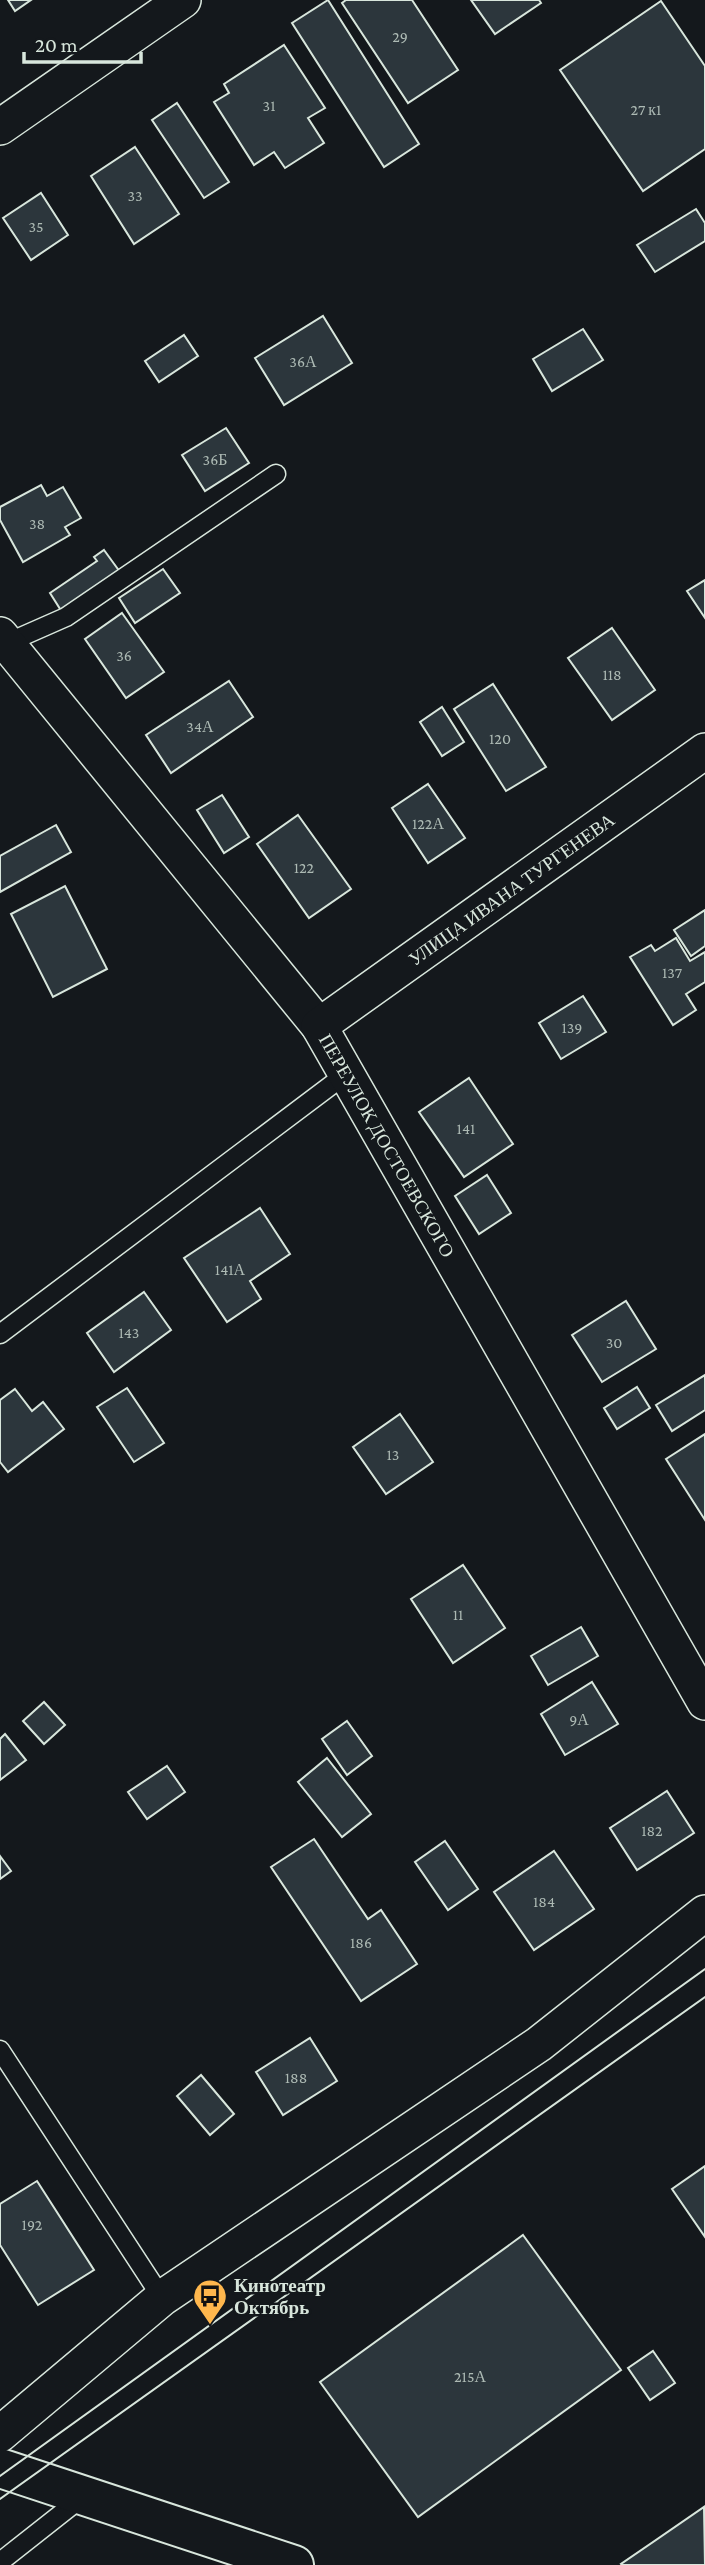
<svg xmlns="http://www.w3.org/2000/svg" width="705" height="2565" viewBox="0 0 705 2565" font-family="'Crimson Pro',serif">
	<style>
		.building { fill: #2c363c; stroke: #d8e6dc; stroke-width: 2 }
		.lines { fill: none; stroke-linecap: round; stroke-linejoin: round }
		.service-casing { stroke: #d8e6dc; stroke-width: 21 }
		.minor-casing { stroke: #d8e6dc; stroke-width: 38 }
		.secondary-casing { stroke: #d8e6dc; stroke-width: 42 }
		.service { stroke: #14181c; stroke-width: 18 }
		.minor { stroke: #14181c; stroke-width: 35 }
		.secondary { stroke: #14181c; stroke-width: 38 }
		.tram { stroke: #d8e6dc; stroke-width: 2 }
		.labels { text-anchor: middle; stroke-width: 5; stroke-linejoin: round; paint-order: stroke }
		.number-label { font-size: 16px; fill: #adbab4 }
		.street-label { font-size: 19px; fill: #d8e6dc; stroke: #14181c }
		.poi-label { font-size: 19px; font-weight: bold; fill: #d8e6dc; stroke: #14181c; text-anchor: start }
	</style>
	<rect width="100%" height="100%" fill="#14181c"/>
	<g class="building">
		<polygon points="8,0 31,0 15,11"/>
		<polygon points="328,0 419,144 384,167 292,23"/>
		<polygon points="346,0 412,0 458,70 408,103 342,3"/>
		<polygon points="471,0 539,0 541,3 495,34"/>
		<polygon points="661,1 705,66 705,149 643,191 560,70"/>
		<polygon points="284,45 325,108 308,118 324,143 285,168 274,152 254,165 214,102 229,93 224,84"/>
		<polygon points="177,103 229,182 204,198 152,120"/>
		<polygon points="135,147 179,214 134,244 91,176"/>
		<polygon points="41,193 68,235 31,260 3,218"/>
		<polygon points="696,209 705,223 705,241 655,272 637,245"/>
		<polygon points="323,316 352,363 284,405 255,358"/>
		<polygon points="583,329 603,360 552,391 533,359"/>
		<polygon points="184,335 198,356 159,382 145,361"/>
		<polygon points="226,428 249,463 205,491 182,455"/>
		<polygon points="41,485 47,496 63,487 81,518 65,527 70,535 23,562 0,520 0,507"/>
		<polygon points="104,550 120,572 62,612 50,593 97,561 94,557"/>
		<polygon points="163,569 180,593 135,623 119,598"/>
		<polygon points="705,580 705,618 687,591"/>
		<polygon points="122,613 164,672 126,698 85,639"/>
		<polygon points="612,628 655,690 612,720 568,658"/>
		<polygon points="229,681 253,717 171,773 146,735"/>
		<polygon points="493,684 546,767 506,791 454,709"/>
		<polygon points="442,707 464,742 442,756 420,722"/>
		<polygon points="428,784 465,838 428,863 392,808"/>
		<polygon points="222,795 249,837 224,853 197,810"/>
		<polygon points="298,815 351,889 309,918 257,844"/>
		<polygon points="56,825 71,852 0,892 0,856"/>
		<polygon points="65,886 107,969 53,997 11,914"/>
		<polygon points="705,910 705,946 691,956 674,930"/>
		<polygon points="676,938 690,961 705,952 705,982 686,994 696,1010 673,1025 630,957 651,945 655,951"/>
		<polygon points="583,996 606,1032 561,1059 539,1023"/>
		<polygon points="469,1078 513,1144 464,1177 419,1112"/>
		<polygon points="487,1175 511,1213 479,1234 455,1196"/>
		<polygon points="260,1208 290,1254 250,1281 261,1299 227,1322 184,1258"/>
		<polygon points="144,1292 171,1330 114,1372 87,1333"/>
		<polygon points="626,1301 656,1349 602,1382 572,1335"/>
		<polygon points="705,1375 705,1410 672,1431 656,1405"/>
		<polygon points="637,1387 650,1408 617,1429 604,1408"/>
		<polygon points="127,1388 164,1443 134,1462 97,1407"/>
		<polygon points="15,1389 32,1411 43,1402 64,1429 8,1472 0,1462 0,1400"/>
		<polygon points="400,1414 433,1462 386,1494 353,1447"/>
		<polygon points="705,1434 705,1520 666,1459"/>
		<polygon points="463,1565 505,1628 453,1663 411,1599"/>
		<polygon points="581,1627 598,1656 548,1685 531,1656"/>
		<polygon points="592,1682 618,1724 565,1755 541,1714"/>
		<polygon points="44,1702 65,1725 44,1744 23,1721"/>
		<polygon points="347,1721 372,1756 347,1775 322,1739"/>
		<polygon points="5,1734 26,1760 0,1780 0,1739"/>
		<polygon points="327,1758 371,1814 342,1837 298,1782"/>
		<polygon points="167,1766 185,1792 147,1819 128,1792"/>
		<polygon points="667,1791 694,1833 637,1870 610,1828"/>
		<polygon points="314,1839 368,1919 381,1910 417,1964 361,2001 271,1867"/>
		<polygon points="445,1841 478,1889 448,1910 415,1862"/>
		<polygon points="554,1851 594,1909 534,1950 494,1892"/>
		<polygon points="0,1856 11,1871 0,1879"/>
		<polygon points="310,2038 337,2081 283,2115 256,2072"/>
		<polygon points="201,2075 234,2114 210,2135 177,2096"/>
		<polygon points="705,2166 705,2237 672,2189"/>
		<polygon points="37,2181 94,2270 38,2305 0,2245 0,2204"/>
		<polygon points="523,2235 621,2370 418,2517 320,2382"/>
		<polygon points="653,2351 675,2383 650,2400 628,2368"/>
		<polygon points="704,2507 705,2565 622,2565 621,2564"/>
	</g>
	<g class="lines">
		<g class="service-casing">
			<g id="service">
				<polyline points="7,643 66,617 276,474"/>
				<polyline points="0,1334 346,1074"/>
				<polyline points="0,2050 162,2298"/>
				<polyline points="0,2562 85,2495"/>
			</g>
		</g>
		<g class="minor-casing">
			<g id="minor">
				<polyline points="0,127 183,0"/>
				<path id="s1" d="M0 635 319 1026 705 1702"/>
				<path id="s2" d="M319 1026 705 751"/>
				<polyline points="0,2434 162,2298 539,2044 705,1913"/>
			</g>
		</g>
		<g class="secondary-casing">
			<polyline id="secondary" points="0,2468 294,2565"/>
		</g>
		<use href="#service" class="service"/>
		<use href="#minor" class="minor"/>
		<use href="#secondary" class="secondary"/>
		<g class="tram">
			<polyline points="0,2476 705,1969"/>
			<polyline points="0,2499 705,1997"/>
		</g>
	</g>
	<defs>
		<g id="bus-pin" transform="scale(1.75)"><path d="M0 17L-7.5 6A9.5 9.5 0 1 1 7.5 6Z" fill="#ffb74d" stroke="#14181c"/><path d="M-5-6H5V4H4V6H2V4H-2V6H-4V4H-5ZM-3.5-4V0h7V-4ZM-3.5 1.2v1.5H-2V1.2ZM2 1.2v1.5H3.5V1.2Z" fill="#111"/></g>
	</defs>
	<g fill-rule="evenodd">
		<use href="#bus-pin" x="210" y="2296"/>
	</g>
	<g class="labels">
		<g class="number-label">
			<text x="400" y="42">29</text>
			<text x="269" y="111">31</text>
			<text x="646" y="115">27 к1</text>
			<text x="135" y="201">33</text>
			<text x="36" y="232">35</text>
			<text x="303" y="367">36А</text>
			<text x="215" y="465">36Б</text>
			<text x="37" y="529">38</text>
			<text x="124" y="661">36</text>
			<text x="612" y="680">118</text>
			<text x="200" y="732">34А</text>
			<text x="500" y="744">120</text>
			<text x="428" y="829">122А</text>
			<text x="304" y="873">122</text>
			<text x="672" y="978">137</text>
			<text x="572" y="1033">139</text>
			<text x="466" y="1134">141</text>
			<text x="230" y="1275">141А</text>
			<text x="129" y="1338">143</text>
			<text x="614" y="1348">30</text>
			<text x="393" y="1460">13</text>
			<text x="458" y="1620">11</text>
			<text x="579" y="1725">9А</text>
			<text x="652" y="1836">182</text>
			<text x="544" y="1907">184</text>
			<text x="361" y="1948">186</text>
			<text x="296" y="2083">188</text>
			<text x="32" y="2230">192</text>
			<text x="470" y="2382">215А</text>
		</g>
		<g class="street-label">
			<text dy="7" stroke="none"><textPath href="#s2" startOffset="236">УЛИЦА ИВАНА ТУРГЕНЕВА</textPath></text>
			<text dy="7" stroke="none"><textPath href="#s1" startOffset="642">ПЕРЕУЛОК ДОСТОЕВСКОГО</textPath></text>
		</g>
		<g class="poi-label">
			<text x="234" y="2292">Кинотеатр<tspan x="234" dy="22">Октябрь</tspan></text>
		</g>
	</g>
	<path d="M24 52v10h117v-10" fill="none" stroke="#d8e6dc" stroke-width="3.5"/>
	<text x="35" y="52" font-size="21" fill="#d8e6dc" stroke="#14181c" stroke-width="5" paint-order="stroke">20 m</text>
</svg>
